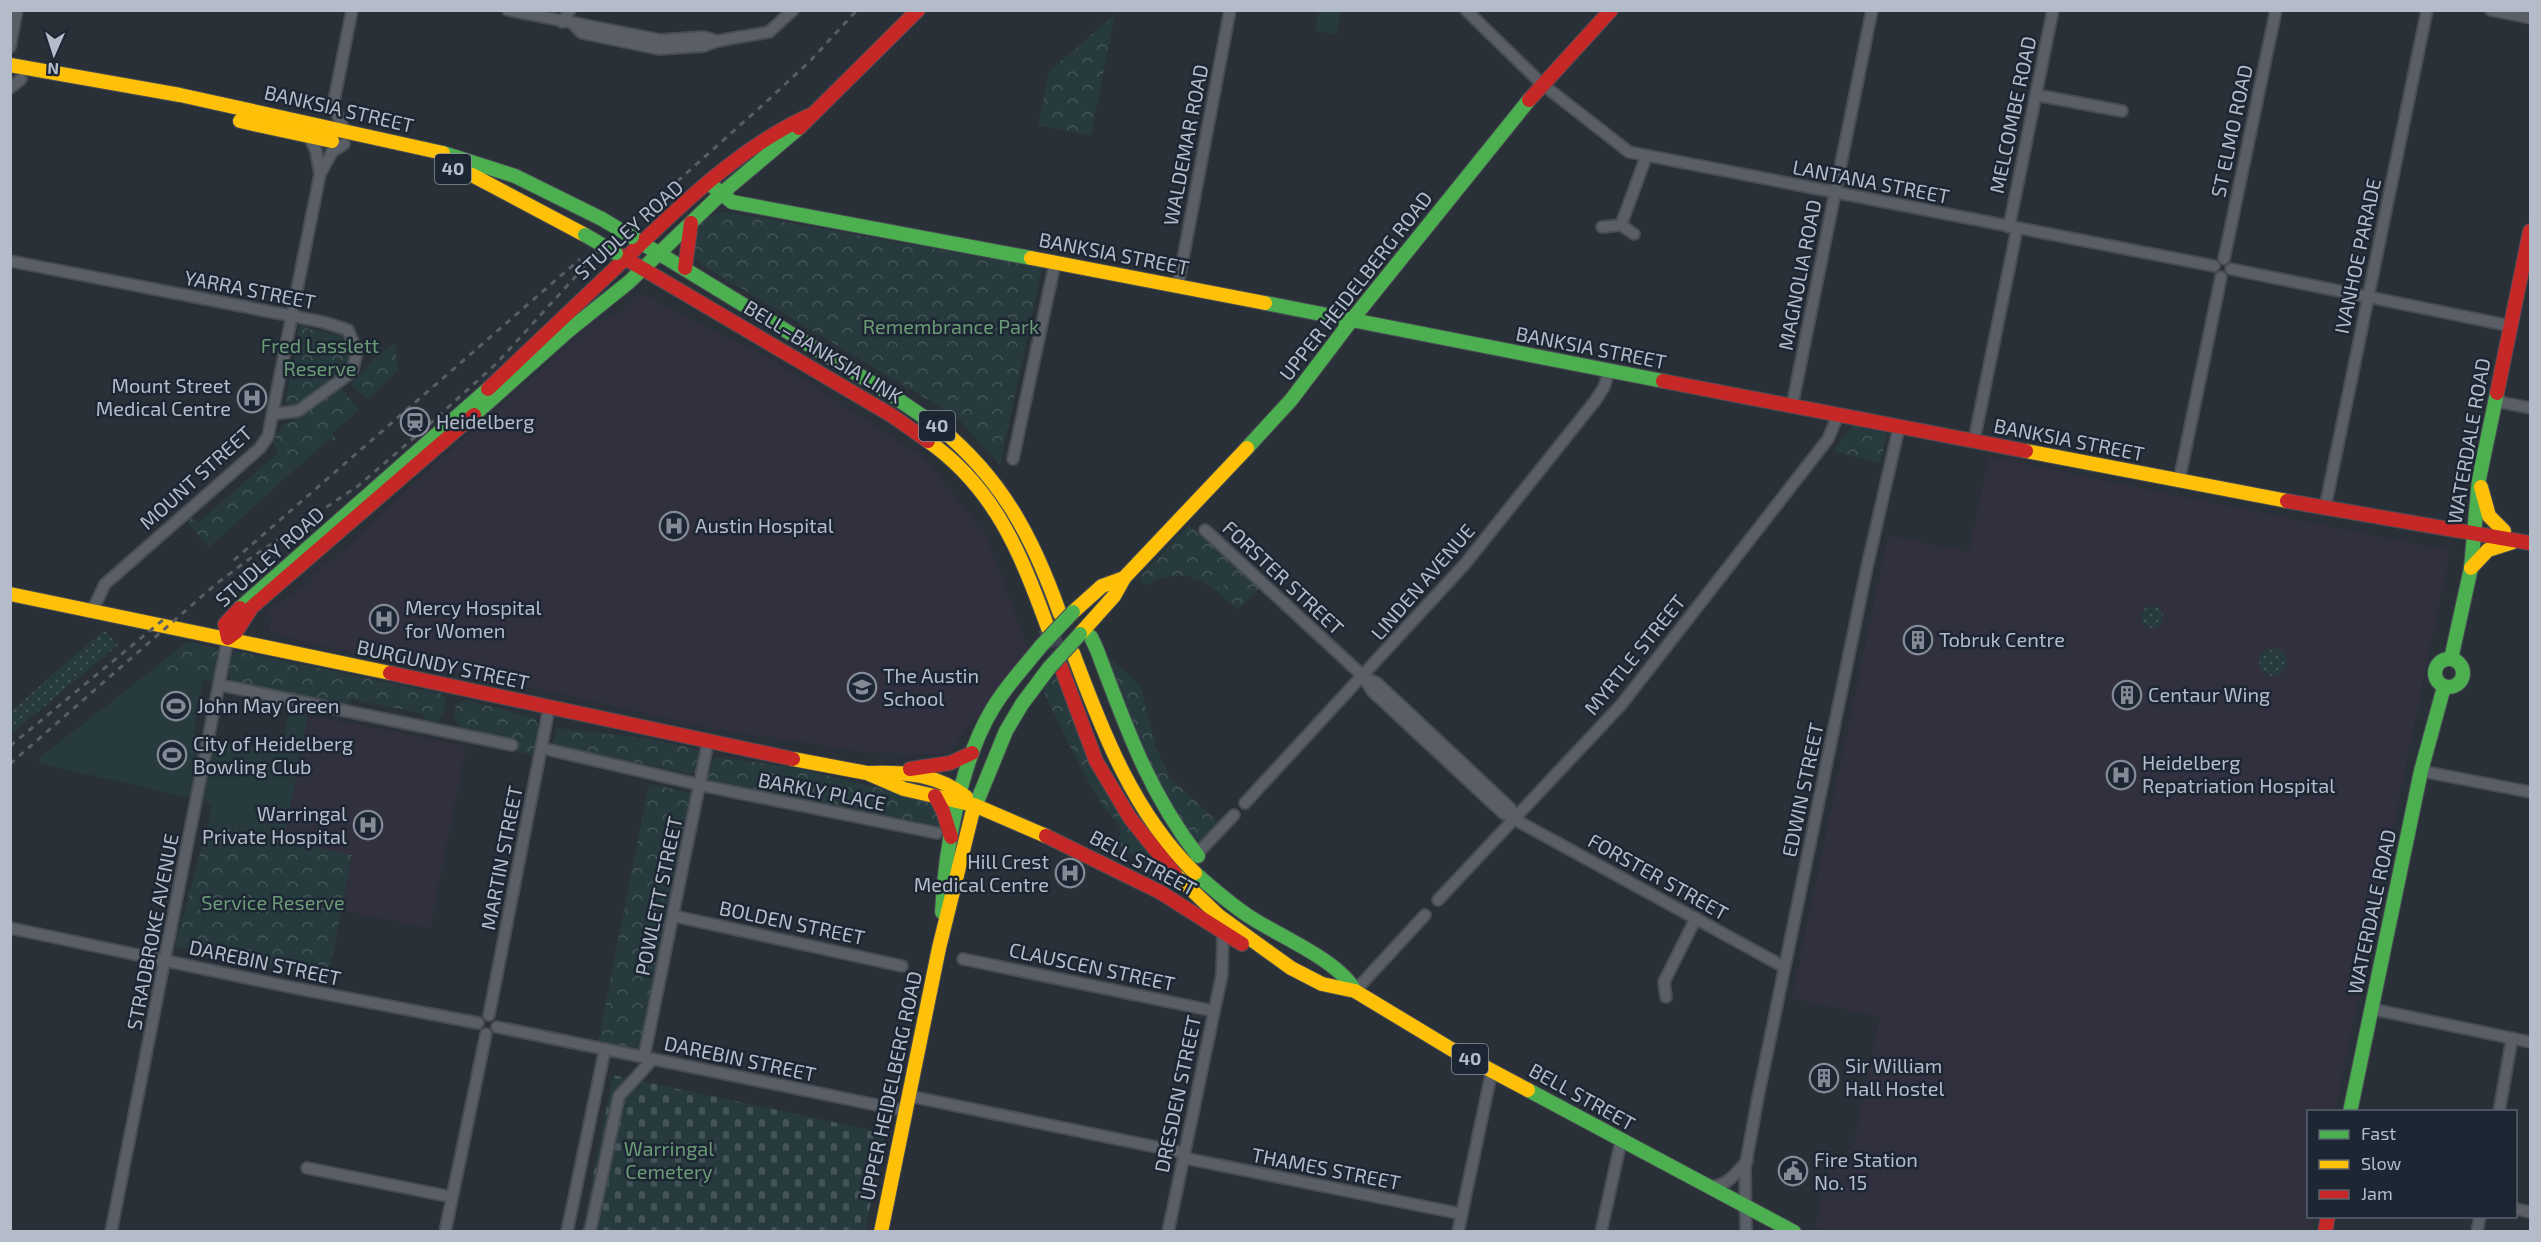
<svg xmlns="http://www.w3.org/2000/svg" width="2541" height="1242" viewBox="0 0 2541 1242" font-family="'Exo 2',sans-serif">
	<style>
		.medical { fill: #31303e }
		.forest { fill: url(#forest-crowns) }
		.cemetery { fill: url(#cemetery-stones) }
		.garden { fill: url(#garden-dots) }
		.pitch { fill: #273a3e }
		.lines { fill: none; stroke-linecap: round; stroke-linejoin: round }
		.highway-tunnel { stroke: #3f454e; stroke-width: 20; stroke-dasharray: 20 10; stroke-linecap: butt }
		.street-casing { stroke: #484c53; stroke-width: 14 }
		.fast-casing { stroke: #484c53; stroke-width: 16 }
		.slow-casing { stroke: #484c53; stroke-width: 16 }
		.jam-casing { stroke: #484c53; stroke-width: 16 }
		.street { stroke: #5a5e66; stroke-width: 10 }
		.fast { stroke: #4caf50; stroke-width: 14 }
		.slow { stroke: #ffc107; stroke-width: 14 }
		.jam { stroke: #c62828; stroke-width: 14 }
		.rail { stroke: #595d64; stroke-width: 3; stroke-dasharray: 6 6; stroke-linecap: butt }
		.fast-bridge-casing { stroke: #484c53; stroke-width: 16; stroke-linecap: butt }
		.fast-bridge { stroke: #4caf50; stroke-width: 14 }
		.labels { text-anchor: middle; stroke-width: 5; stroke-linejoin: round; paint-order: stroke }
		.shield { fill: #1d2633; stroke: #878f9c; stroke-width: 1.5 }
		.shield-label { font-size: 18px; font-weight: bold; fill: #b4bcc9 }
		.street-label { font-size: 20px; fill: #b4bcc9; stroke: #1d2633 }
		.park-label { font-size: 20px; fill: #6b9a76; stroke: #1d2633 }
		.poi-label { font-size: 20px; fill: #b4bcc9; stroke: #1d2633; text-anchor: start }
	</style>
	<defs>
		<pattern id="forest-crowns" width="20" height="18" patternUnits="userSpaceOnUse" patternTransform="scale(1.5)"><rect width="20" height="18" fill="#273a3e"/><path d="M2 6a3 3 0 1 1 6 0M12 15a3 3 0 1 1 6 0" fill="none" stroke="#445559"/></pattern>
		<pattern id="cemetery-stones" width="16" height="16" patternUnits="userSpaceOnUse" patternTransform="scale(1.5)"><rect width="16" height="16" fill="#273a3e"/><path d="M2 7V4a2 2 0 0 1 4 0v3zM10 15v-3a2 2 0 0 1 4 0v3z" fill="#445559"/></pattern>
		<pattern id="garden-dots" width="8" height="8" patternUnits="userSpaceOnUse" patternTransform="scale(1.5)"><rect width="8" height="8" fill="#273a3e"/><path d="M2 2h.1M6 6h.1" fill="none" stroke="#445559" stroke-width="1.8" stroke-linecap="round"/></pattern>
	</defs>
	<rect width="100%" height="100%" fill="#2a3038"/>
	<g class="medical">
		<polygon points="637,292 659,301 658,304 746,346 811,384 924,459 985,533 1028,649 949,753 936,755 870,753 711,728 547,691 314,644 269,632 271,621 269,610 312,581 310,577 354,542 376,518 593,323 618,315"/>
		<polygon points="1989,457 2450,551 2335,1111 2308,1112 2308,1216 2313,1217 2310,1231 1828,1231 1816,1225 1831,1154 1851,1157 1880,1017 1792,998 1888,536 1969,552"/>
		<polygon points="308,715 466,746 430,928 341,910 352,855 279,840 284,839"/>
	</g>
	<g class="forest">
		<polygon points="1115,14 1091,135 1038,125 1049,72"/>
		<path d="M728 212 1042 268 1000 465 957 417 702 265 692 253C696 227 699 215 728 212Z"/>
		<path d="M306 326 308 329 337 335 343 334C348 342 352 351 349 361 344 375 304 405 290 406L284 400 286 398 296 349 294 346 299 327Z"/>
		<polygon points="395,344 398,370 368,400 351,385 378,355"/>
		<polygon points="341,388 359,410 332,433 336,439 334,441 330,438 209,547 187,522 193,517 198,523 279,452 272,443 283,425 298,418"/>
		<polygon points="1853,426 1887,433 1880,463 1833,451"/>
		<path d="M1189 525 1260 587 1238 610C1210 584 1184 561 1146 586L1139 578Z"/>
		<polygon points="192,642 217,649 219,656 215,682 151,671 186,643"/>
		<path d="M236 651 442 694 446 699 444 712 438 721H424L425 714 351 699 349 707 239 684 231 680C226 672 229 657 236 651Z"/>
		<polygon points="1105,654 1140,685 1156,747 1171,779 1219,823 1200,843 1174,821"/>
		<path d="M1056 675 1176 888 1174 891 1147 876 1140 858 1115 843 1121 834C1120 821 1109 815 1102 804 1079 768 1061 727 1042 688Z"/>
		<path d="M466 700 535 718 539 729 533 755 514 751 516 740 460 727C451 718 452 703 466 700Z"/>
		<polygon points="557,728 649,739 693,748 699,752 697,770 691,774 557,746 553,742"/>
		<polygon points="716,757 796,768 925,799 933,803 945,838 707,782 711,763"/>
		<polygon points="649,784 692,793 639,1051 598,1042"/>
		<polygon points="208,824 352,855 328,978 175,946"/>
	</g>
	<polygon class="cemetery" points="613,1075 885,1133 865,1231 582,1232"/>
	<g class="garden">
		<circle cx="2152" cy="617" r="11"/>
		<polygon points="104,630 118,645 11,734 11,711"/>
		<circle cx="2273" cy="662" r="14"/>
	</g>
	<g class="pitch">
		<polygon points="1319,11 1341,11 1336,34 1315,30"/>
		<polygon points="1220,566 1231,577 1220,589 1208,579"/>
		<polygon points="151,671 203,680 193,734 281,752 289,712 308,715 284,839 208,824 212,803 38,763 39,758"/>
	</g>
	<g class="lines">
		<polyline class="highway-tunnel" points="1048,628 1061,667"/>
		<g class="street-casing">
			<g id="street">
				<polyline points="508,10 661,40 704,37 717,41"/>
				<polyline points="1466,10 1542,84 1629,152 2214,266"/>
				<polyline points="2491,10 2530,18"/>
				<polyline points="562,22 570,10"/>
				<polyline points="574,25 582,33 659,49 704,46 717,41 769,32 793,10"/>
				<polyline points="10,47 17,10"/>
				<polyline points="10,88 21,79"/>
				<polyline points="2036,95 2122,111"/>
				<polyline points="344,129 333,106 352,10"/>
				<polyline points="309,136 316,151 320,174"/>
				<polyline points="1621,225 1634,234"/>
				<polyline points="1602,227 1621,225 1646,157"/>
				<polyline points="2009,227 2053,10"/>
				<polyline points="2224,259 2276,10"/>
				<polyline points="10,261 323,322 348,330 357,352 352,372 298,411 273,414"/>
				<polyline points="2231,269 2511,326"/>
				<polyline points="1178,285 1230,10"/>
				<polyline points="2495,401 2530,408"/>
				<polyline points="1792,406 1872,10"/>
				<polyline points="1974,441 2017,229"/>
				<polyline points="1013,459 1055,263"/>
				<polyline points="2179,481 2221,277"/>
				<polyline points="2325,508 2427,10"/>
				<polyline points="1205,530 1363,676 1372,691 1503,813 1784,967"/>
				<polyline points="92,611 105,584 260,448 268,436 320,174 332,152 344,144"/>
				<polyline points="1363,677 1377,683 1510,808 1515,818"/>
				<polyline points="220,685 512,745"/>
				<polyline points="542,748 709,787 937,833"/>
				<polyline points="2421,771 2530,792"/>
				<polyline points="1245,803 1465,564 1595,401 1604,387 1609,371"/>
				<polyline points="1196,855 1234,815"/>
				<polyline points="1438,900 1621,705 1828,439 1838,415"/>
				<polyline points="674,916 902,966"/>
				<polyline points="10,928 295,988 478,1023"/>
				<polyline points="963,959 1214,1011"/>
				<polyline points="1355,991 1425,915"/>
				<polyline points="1666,997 1664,982 1696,918"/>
				<polyline points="2372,1009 2530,1042"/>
				<polyline points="489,1015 549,708"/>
				<polyline points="497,1027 906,1111"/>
				<polyline points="644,1057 708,742"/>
				<polyline points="909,1096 1185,1153"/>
				<polyline points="2499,1112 2512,1038"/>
				<polyline points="1184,1158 1462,1214"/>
				<polyline points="307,1168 452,1197"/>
				<path d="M1710 1186C1727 1187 1736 1173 1747 1161"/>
				<polyline points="2516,1209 2530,1212"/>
				<polyline points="111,1232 228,638"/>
				<polyline points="445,1232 486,1034"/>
				<polyline points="567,1232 605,1049"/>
				<polyline points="590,1232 619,1096 653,1059"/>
				<polyline points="1168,1232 1222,974 1223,932"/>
				<polyline points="1458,1232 1492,1070"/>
				<polyline points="1601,1232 1621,1141"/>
				<polyline points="1746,1232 1745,1168 1758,1097 1867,567 1899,427"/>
				<polyline points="2477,1232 2480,1216"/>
			</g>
		</g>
		<g class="fast-casing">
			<g id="fast">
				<polyline points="443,153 515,176 602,219"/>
				<polyline points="710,184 732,202 1031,258"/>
				<polyline points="632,237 890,394 940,428"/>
				<polyline points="1265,303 1663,381"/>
				<polyline points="474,415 568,331 629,282 722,193 799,128"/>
				<polyline points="1247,448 1291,400 1351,321 1529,100"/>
				<polyline points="240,608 488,389"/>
				<path d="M1083 631 1091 637 1097 650C1125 724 1148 792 1198 856"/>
				<circle cx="2449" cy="673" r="14"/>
				<polyline points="2451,659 2471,568 2479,479 2497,393"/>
				<polyline points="972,814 1006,731 1022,704 1049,668"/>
				<path d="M1195 873C1213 889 1230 904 1250 917 1279 936 1340 961 1355 991"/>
				<path d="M942 912C945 850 960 762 993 708 1006 686 1025 666 1041 646"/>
				<polyline points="1528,1090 1794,1232"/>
				<polyline points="2350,1112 2421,771 2444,687"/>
			</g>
		</g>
		<g class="slow-casing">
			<g id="slow">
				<polyline points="10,65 180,95 443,153"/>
				<polyline points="240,121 332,141"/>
				<polyline points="448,167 472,175 585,235"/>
				<polyline points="1031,258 1265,303"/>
				<path d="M940 428C1003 480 1033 538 1060 614"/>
				<path d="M928 441C995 488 1021 554 1048 628"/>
				<polyline points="2026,451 2287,501"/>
				<polyline points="2481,487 2489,516 2504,531"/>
				<polyline points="2471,568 2488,550 2513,542"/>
				<polyline points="10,594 390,673"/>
				<polyline points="1073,612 1102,586 1124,578"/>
				<polyline points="1080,634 1114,596 1124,578 1247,448"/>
				<path d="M1073 653C1102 731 1134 814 1195 873"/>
				<polyline points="793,759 867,773 904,789 974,805 1046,836"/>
				<path d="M870 773C905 772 938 774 966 797"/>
				<polyline points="1175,874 1219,916 1291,968 1322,984 1355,991 1451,1049 1528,1090"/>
				<polyline points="881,1232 939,948 972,814"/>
			</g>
		</g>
		<g class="jam-casing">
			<g id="jam">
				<polyline points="1529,100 1611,10"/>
				<polyline points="799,128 918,10"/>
				<polyline points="616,253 891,415 928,441"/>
				<polyline points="685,268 691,223"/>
				<polyline points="1663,381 2026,451"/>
				<path d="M488 389C534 345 581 301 628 256 682 204 739 148 808 116"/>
				<polyline points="2497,393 2530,231"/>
				<polyline points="2287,501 2530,543"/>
				<polyline points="240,608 225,624 228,638 236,632 252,607 474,415"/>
				<polyline points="1061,667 1096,761 1130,818 1175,874"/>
				<polyline points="390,673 793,759"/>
				<polyline points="910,769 950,763 972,753"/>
				<polyline points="935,796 943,811 951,837"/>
				<polyline points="1046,836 1160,892 1242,944"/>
				<polyline points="2325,1232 2328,1216"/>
			</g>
		</g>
		<use href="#street" class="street"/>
		<use href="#fast" class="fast"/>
		<use href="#slow" class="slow"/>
		<use href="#jam" class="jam"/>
		<g class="rail">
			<polyline points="234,560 580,259"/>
			<polyline points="10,746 163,620"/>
			<polyline points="10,764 216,584 252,557 358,486 423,430 496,364 596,254 765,103 811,60 857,10"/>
		</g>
		<g class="fast-bridge-casing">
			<g id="fast-bridge">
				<polyline points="602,219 632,237"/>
				<polyline points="585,235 616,253"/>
				<polyline points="1041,646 1073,612"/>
				<polyline points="1049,668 1080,634"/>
			</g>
		</g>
		<use href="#fast-bridge" class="fast-bridge"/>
	</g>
	<defs>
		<g id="hospital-ring" transform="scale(1.5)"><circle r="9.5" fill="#1d2633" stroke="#848b96" stroke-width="1.5"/><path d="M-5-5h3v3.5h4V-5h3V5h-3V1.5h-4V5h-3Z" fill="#848b96"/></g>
		<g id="station-ring" transform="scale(1.5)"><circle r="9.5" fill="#1d2633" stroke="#848b96" stroke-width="1.5"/><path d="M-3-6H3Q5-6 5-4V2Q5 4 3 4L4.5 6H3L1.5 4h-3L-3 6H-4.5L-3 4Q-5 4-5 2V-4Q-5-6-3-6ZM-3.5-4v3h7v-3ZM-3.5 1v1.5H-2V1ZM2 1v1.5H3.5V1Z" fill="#848b96"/></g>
		<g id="building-ring" transform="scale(1.5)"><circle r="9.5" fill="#1d2633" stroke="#848b96" stroke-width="1.5"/><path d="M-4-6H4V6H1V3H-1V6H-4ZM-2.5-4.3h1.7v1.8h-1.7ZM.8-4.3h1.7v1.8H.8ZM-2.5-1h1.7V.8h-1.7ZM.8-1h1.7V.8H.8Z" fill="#848b96"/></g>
		<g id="school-ring" transform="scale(1.5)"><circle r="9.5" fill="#1d2633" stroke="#848b96" stroke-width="1.5"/><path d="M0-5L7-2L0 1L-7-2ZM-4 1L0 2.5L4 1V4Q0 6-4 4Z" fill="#848b96"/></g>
		<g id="stadium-ring" transform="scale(1.5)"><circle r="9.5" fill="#1d2633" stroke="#848b96" stroke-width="1.5"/><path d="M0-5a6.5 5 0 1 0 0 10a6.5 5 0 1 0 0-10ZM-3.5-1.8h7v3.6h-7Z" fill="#848b96"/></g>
		<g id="civic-ring" transform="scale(1.5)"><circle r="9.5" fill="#1d2633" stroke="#848b96" stroke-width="1.5"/><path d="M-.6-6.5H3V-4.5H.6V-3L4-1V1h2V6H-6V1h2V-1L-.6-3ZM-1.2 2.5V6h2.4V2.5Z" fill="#848b96"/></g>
	</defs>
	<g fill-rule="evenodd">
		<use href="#hospital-ring" x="252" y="398"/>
		<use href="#station-ring" x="415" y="422"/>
		<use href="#hospital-ring" x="674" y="526"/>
		<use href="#hospital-ring" x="384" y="619"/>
		<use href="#building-ring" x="1918" y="640"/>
		<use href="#school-ring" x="862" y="687"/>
		<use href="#building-ring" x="2127" y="695"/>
		<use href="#stadium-ring" x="176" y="706"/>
		<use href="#stadium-ring" x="172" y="755"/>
		<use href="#hospital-ring" x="2121" y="775"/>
		<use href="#hospital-ring" x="368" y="825"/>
		<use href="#hospital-ring" x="1070" y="873"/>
		<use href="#building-ring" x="1824" y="1078"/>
		<use href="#civic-ring" x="1793" y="1171"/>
	</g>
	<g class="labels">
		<g class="shield">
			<rect x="435" y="154" width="36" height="30" rx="4.5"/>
			<rect x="919" y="411" width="36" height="30" rx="4.5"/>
			<rect x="1452" y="1044" width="36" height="30" rx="4.5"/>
		</g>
		<g class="shield-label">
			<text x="453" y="175">40</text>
			<text x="937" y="432">40</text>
			<text x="1470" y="1065">40</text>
		</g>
		<g class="street-label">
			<text transform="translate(339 109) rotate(13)" y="7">BANKSIA STREET</text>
			<text transform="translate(2013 115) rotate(-78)" y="7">MELCOMBE ROAD</text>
			<text transform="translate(2232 131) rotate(-78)" y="7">ST ELMO ROAD</text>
			<text transform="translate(1186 145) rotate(-79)" y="7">WALDEMAR ROAD</text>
			<text transform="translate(1871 182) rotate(11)" y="7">LANTANA STREET</text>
			<text transform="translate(629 230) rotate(-42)" y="7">STUDLEY ROAD</text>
			<text transform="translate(1114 254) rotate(11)" y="7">BANKSIA STREET</text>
			<text transform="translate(2358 256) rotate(-78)" y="7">IVANHOE PARADE</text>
			<text transform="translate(1800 275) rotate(-79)" y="7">MAGNOLIA ROAD</text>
			<text transform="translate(1356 286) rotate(-52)" y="7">UPPER HEIDELBERG ROAD</text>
			<text transform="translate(250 290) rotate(11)" y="7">YARRA STREET</text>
			<text transform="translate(1591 348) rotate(11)" y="7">BANKSIA STREET</text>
			<text transform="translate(823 352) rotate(31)" y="7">BELL–BANKSIA LINK</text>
			<text transform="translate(2069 440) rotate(11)" y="7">BANKSIA STREET</text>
			<text transform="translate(2469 441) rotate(-80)" y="7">WATERDALE ROAD</text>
			<text transform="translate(196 478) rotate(-42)" y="7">MOUNT STREET</text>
			<text transform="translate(270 557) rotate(-42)" y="7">STUDLEY ROAD</text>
			<text transform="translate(1283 578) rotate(43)" y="7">FORSTER STREET</text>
			<text transform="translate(1423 582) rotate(-49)" y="7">LINDEN AVENUE</text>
			<text transform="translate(1635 655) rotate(-51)" y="7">MYRTLE STREET</text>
			<text transform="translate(443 665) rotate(12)" y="7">BURGUNDY STREET</text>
			<text transform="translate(1803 790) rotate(-78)" y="7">EDWIN STREET</text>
			<text transform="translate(822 792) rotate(11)" y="7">BARKLY PLACE</text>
			<text transform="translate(502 858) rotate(-79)" y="7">MARTIN STREET</text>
			<text transform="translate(1143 863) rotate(28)" y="7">BELL STREET</text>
			<text transform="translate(1658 877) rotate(29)" y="7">FORSTER STREET</text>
			<text transform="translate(659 896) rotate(-78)" y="7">POWLETT STREET</text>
			<text transform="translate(2372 912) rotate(-78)" y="7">WATERDALE ROAD</text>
			<text transform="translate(792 923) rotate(12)" y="7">BOLDEN STREET</text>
			<text transform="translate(153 932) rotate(-79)" y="7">STRADBROKE AVENUE</text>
			<text transform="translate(265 963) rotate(12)" y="7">DAREBIN STREET</text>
			<text transform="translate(1092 967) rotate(12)" y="7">CLAUSCEN STREET</text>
			<text transform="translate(740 1059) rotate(12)" y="7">DAREBIN STREET</text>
			<text transform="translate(891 1086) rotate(-78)" y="7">UPPER HEIDELBERG ROAD</text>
			<text transform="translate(1178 1094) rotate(-78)" y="7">DRESDEN STREET</text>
			<text transform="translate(1582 1097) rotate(29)" y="7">BELL STREET</text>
			<text transform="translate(1326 1169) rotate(11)" y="7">THAMES STREET</text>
		</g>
		<g class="park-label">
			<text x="951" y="334">Remembrance Park</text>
			<text x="320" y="353">Fred Lasslett<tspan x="320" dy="23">Reserve</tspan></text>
			<text x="273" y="910">Service Reserve</text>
			<text x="669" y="1156">Warringal<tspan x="669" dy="23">Cemetery</tspan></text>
		</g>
		<g class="poi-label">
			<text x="231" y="393" text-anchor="end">Mount Street<tspan x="231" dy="23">Medical Centre</tspan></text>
			<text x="436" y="429">Heidelberg</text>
			<text x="695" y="533">Austin Hospital</text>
			<text x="405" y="615">Mercy Hospital<tspan x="405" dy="23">for Women</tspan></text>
			<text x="1939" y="647">Tobruk Centre</text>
			<text x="883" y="683">The Austin<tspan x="883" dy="23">School</tspan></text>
			<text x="2148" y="702">Centaur Wing</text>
			<text x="197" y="713">John May Green</text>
			<text x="193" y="751">City of Heidelberg<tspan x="193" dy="23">Bowling Club</tspan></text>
			<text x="2142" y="770">Heidelberg<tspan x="2142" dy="23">Repatriation Hospital</tspan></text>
			<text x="347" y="821" text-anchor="end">Warringal<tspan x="347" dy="23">Private Hospital</tspan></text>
			<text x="1049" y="869" text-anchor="end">Hill Crest<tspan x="1049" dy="23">Medical Centre</tspan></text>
			<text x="1845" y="1073">Sir William<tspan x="1845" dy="23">Hall Hostel</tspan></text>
			<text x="1814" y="1167">Fire Station<tspan x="1814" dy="23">No. 15</tspan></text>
		</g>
	</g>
	<rect width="2541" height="1242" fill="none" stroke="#b4bcc9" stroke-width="24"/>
	<rect x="2307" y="1110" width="210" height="108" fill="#1d2633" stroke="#59626f" stroke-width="1.5"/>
	<rect x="2319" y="1130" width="30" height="9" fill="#4caf50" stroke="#59626f" stroke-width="1.5"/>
	<text x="2361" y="1140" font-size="18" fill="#b4bcc9">Fast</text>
	<rect x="2319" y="1160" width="30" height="9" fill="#ffc107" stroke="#59626f" stroke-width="1.5"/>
	<text x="2361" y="1170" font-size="18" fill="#b4bcc9">Slow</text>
	<rect x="2319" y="1190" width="30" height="9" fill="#c62828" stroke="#59626f" stroke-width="1.5"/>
	<text x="2361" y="1200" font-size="18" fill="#b4bcc9">Jam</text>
	<g transform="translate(54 54) rotate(183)" stroke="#1d2633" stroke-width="4.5" paint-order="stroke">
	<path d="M0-4.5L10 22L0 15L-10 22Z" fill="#b4bcc9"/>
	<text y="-9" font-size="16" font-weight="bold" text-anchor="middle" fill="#b4bcc9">N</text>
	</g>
</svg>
